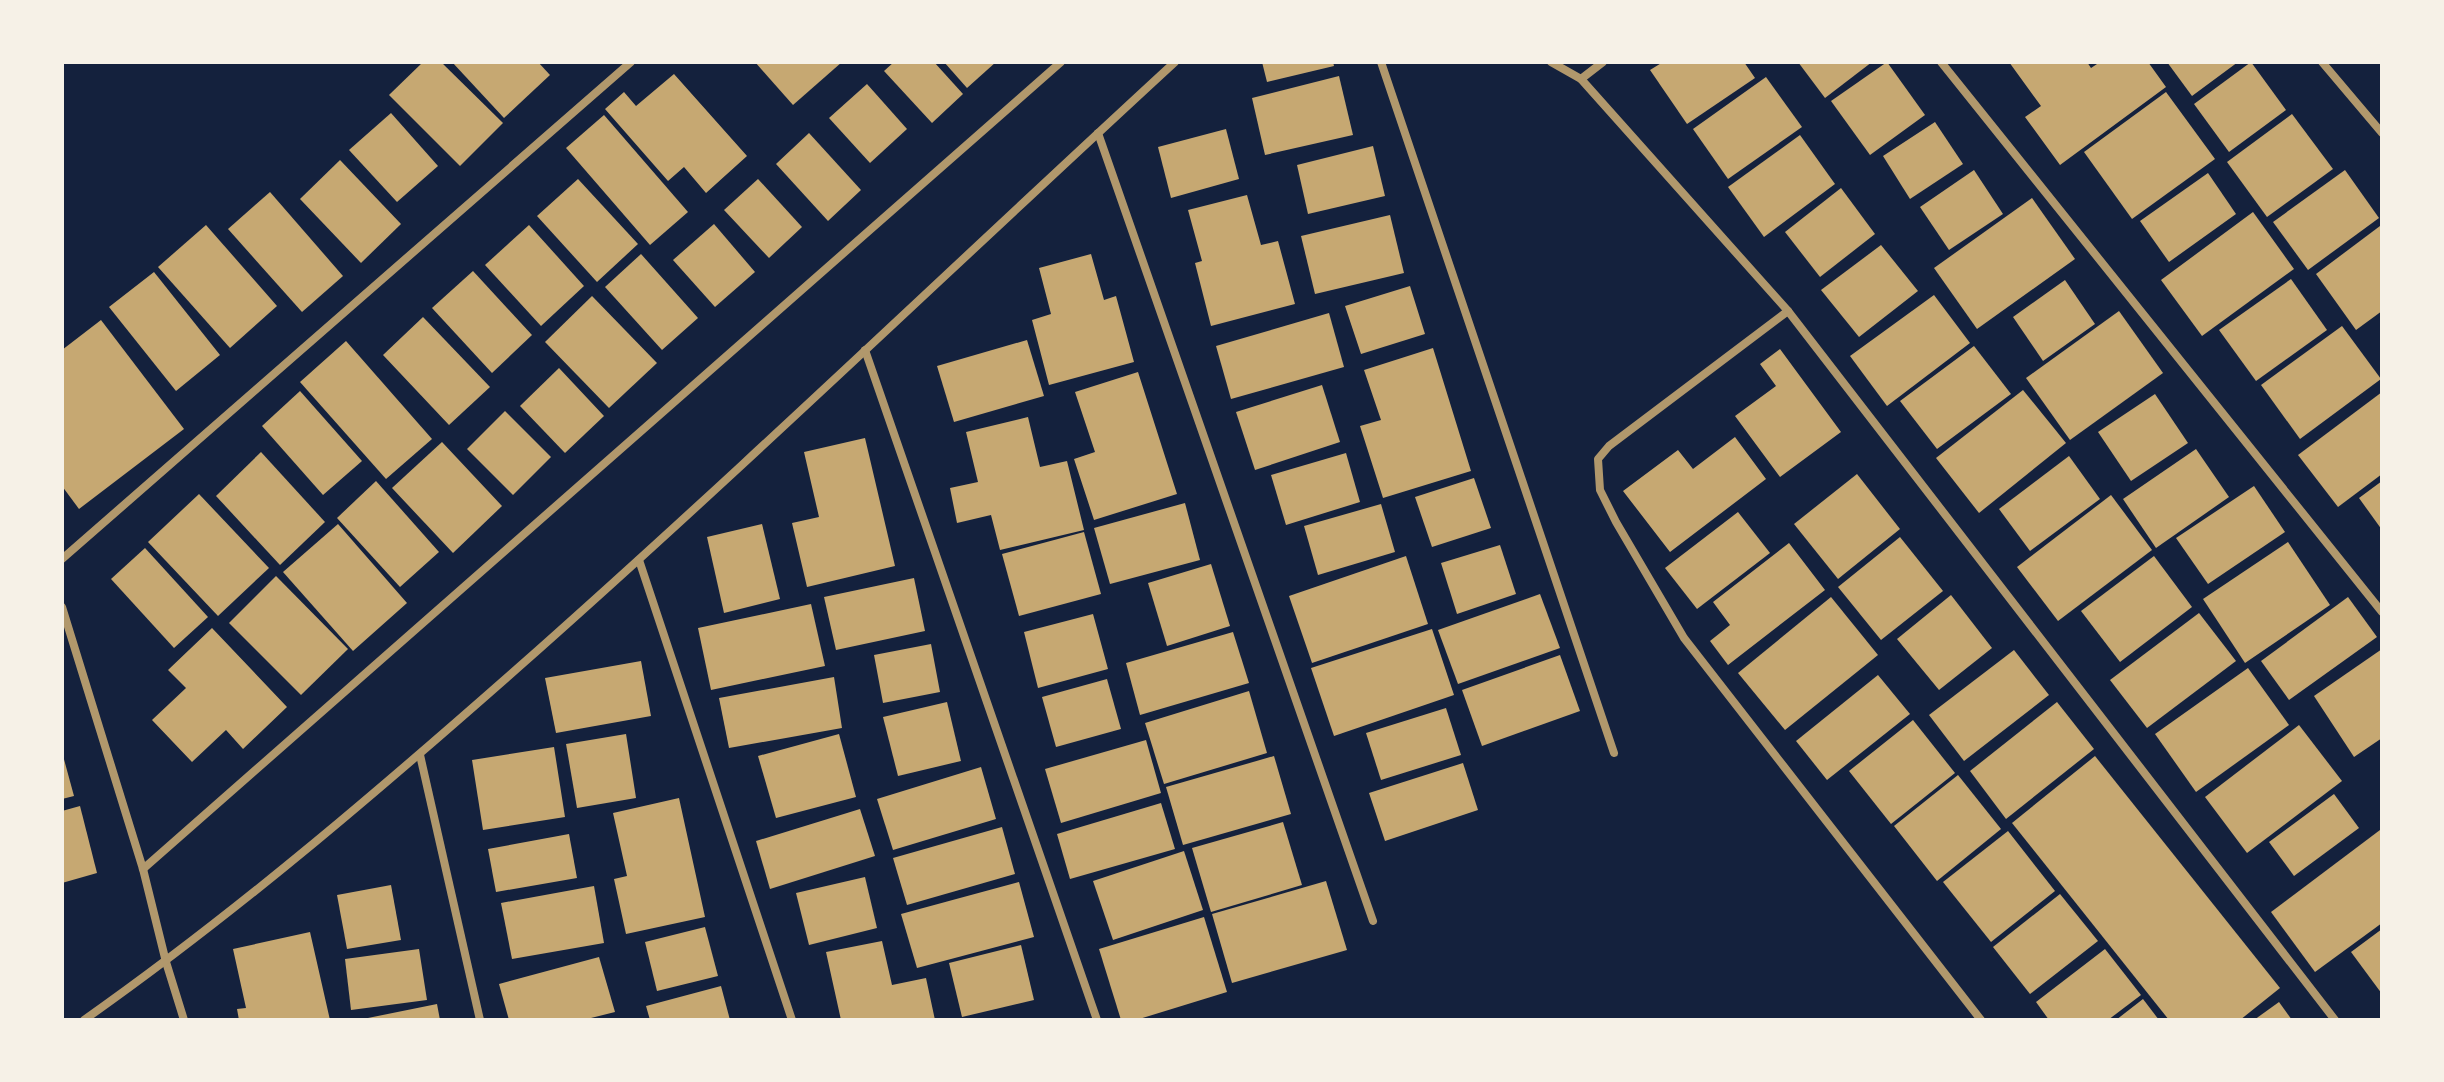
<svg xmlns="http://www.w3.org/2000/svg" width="2444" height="1082" viewBox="0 0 2444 1082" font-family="Poppins,sans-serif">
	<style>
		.building { fill: #c6a872 }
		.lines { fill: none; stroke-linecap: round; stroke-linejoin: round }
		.minor { stroke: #b1986c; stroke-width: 8 }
	</style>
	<rect width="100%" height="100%" fill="#14213d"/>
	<g class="building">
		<polygon points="423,62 441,62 503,123 460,166 389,95"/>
		<polygon points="452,62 538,62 550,75 504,118"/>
		<polygon points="755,62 842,62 793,105"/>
		<polygon points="894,62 934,62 963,94 932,123 884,71"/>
		<polygon points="944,62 996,62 967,88"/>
		<polygon points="1262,62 1333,62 1334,66 1267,82"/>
		<polygon points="1663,62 1744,62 1755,78 1687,124 1650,70"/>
		<polygon points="1798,62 1872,62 1825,98"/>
		<polygon points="1887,62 1925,115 1870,155 1831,101"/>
		<polygon points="2009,62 2087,62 2091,68 2100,62 2148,62 2166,87 2060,165 2025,117 2041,106"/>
		<polygon points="2167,62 2238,62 2192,96"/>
		<polygon points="2251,62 2286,110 2229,152 2194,104"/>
		<polygon points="674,74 747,156 706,193 684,167 668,181 605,109 624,92 636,106"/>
		<polygon points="1339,76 1353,135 1265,155 1252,98"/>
		<polygon points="1766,77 1802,127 1728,179 1693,129"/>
		<polygon points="867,84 907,129 870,163 829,118"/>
		<polygon points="2166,92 2215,159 2132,219 2084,152"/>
		<polygon points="391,113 438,166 397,202 349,150"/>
		<polygon points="2292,114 2333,169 2267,217 2227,162"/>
		<polygon points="604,115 688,212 650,245 566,148"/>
		<polygon points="1935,122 1963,164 1910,199 1883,156"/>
		<polygon points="1226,129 1239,179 1171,198 1158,147"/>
		<polygon points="809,133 861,190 828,221 776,164"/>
		<polygon points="1800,135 1835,184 1764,237 1728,187"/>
		<polygon points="1373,146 1385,196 1308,214 1297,165"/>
		<polygon points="340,160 401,224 361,263 300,199"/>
		<polygon points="1974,170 2003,214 1949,250 1920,207"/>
		<polygon points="2345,170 2379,218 2308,270 2273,222"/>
		<polygon points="2208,173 2236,214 2169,262 2140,221"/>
		<polygon points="578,179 638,244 597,282 537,216"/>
		<polygon points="758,179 802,227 769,258 724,210"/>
		<polygon points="1841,188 1875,234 1820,277 1785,232"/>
		<polygon points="270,192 343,276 302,312 228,229"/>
		<polygon points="1247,195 1261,245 1278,241 1295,304 1211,326 1195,263 1202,261 1188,210"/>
		<polygon points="2032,198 2075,259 1977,329 1934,268"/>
		<polygon points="2253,212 2294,269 2202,336 2161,280"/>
		<polygon points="1390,215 1404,273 1315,294 1301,236"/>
		<polygon points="714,224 755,272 715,307 673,260"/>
		<polygon points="206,225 277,306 230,348 158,267"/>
		<polygon points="529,225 584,286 541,326 485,265"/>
		<polygon points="2380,226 2382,311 2356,330 2316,274"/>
		<polygon points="1881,245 1918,291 1859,337 1821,290"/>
		<polygon points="641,254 698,318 662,350 605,287"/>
		<polygon points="1091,254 1104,300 1116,296 1134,362 1049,385 1032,320 1051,314 1039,268"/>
		<polygon points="473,271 532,335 492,373 432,308"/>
		<polygon points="154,272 220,355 176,391 109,307"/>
		<polygon points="2291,279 2327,330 2256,381 2219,330"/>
		<polygon points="2065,280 2095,324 2043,361 2013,317"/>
		<polygon points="1410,286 1425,334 1361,354 1345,306"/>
		<polygon points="1934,295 1970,343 1887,406 1850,356"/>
		<polygon points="592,296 657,363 609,408 545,342"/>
		<polygon points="2119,311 2163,373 2070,440 2026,378"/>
		<polygon points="1329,313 1344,367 1231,399 1216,346"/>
		<polygon points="423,317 490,387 449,425 383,355"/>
		<polygon points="101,320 184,429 79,509 62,486 62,350"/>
		<polygon points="2342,326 2381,379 2300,439 2261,385"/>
		<polygon points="1027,340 1044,396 954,422 937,366"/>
		<polygon points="346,341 432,439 386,479 300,382"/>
		<polygon points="1974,346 2011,394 1937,449 1900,401"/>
		<polygon points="1433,348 1471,471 1383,498 1360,426 1381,420 1364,370"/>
		<polygon points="1780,349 1841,432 1780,477 1735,416 1776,386 1760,364"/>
		<polygon points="559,368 604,416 565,453 520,406"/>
		<polygon points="1138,372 1177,494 1094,520 1074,459 1095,452 1075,392"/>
		<polygon points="1322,385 1340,442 1255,470 1236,412"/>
		<polygon points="2023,390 2066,443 1979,513 1936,458"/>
		<polygon points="300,391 362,461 323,495 262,426"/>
		<polygon points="2382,392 2382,474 2338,507 2298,455"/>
		<polygon points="2155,394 2188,443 2131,481 2098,432"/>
		<polygon points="505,411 551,457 513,495 467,449"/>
		<polygon points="1028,417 1040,467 1067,461 1084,530 1000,550 991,515 957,523 950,488 978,482 966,432"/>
		<polygon points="1735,437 1766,479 1670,552 1623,491 1678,450 1693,469"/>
		<polygon points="865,438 895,566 807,587 792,523 819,517 804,452"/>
		<polygon points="442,442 502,506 453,553 392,488"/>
		<polygon points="2196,449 2229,497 2156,548 2123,499"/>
		<polygon points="261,452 325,522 280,565 216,496"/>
		<polygon points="1346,453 1360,502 1286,525 1271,475"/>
		<polygon points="2069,456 2100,499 2030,551 1999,509"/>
		<polygon points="1857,474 1900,529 1838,579 1794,524"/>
		<polygon points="1474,478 1491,528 1432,547 1415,497"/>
		<polygon points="376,481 439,552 400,587 337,518"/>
		<polygon points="2382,481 2382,530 2359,498"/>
		<polygon points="2254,486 2285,532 2208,584 2176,538"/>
		<polygon points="199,494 269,568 218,616 148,542"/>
		<polygon points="2111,495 2152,550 2058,621 2017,567"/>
		<polygon points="1185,503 1200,560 1110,584 1094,528"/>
		<polygon points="1381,504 1395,552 1318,575 1304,526"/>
		<polygon points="1738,512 1770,553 1697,609 1665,568"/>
		<polygon points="338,524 407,603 353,651 283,572"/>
		<polygon points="762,524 780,599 724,613 707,537"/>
		<polygon points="1084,532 1101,594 1019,616 1002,554"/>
		<polygon points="1900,537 1943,591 1881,640 1838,587"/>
		<polygon points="2288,542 2330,605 2245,663 2203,599"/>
		<polygon points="1789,543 1825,590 1728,665 1710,641 1730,625 1713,602"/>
		<polygon points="1500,545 1516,594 1457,614 1441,563"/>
		<polygon points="145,548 208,617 174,648 111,579"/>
		<polygon points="1406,556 1428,624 1312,663 1289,596"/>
		<polygon points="2154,556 2192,607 2120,662 2081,611"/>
		<polygon points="1211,564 1230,626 1167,646 1148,583"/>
		<polygon points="276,576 348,649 301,695 229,623"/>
		<polygon points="914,578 925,631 836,650 824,597"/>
		<polygon points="1540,594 1560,648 1458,684 1438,630"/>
		<polygon points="1951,595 1992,648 1939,690 1897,639"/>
		<polygon points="1831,597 1878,655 1785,730 1738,673"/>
		<polygon points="2348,597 2377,637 2289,700 2261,661"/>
		<polygon points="811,604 825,666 711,690 698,628"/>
		<polygon points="2199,613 2236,661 2147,728 2110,680"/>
		<polygon points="1093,614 1108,669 1038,688 1024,632"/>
		<polygon points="212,628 287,707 243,749 226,730 192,762 152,720 186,688 168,670"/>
		<polygon points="1432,629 1454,695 1334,736 1311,668"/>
		<polygon points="1233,632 1249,683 1140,715 1126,663"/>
		<polygon points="931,644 940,692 883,703 874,655"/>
		<polygon points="2382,649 2382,738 2354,757 2314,696"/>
		<polygon points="2014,650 2049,695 1964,761 1929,715"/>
		<polygon points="1560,655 1580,711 1482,746 1462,690"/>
		<polygon points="641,661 651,716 556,733 545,678"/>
		<polygon points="2248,668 2289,725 2196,792 2155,734"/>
		<polygon points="1878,675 1910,714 1827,780 1796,741"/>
		<polygon points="834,677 842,728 729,748 719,698"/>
		<polygon points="1107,679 1121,729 1056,747 1042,697"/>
		<polygon points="1249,691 1267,753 1164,784 1145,723"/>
		<polygon points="947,702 961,761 898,776 883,717"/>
		<polygon points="2057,702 2094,749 2006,819 1970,771"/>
		<polygon points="1446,708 1461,755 1381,780 1366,733"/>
		<polygon points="1913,720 1955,773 1891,824 1849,771"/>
		<polygon points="2299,725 2342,781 2247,853 2205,797"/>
		<polygon points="626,734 636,798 577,808 566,744"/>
		<polygon points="839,734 856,797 776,818 758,756"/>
		<polygon points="1146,740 1161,793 1061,823 1045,769"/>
		<polygon points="554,747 565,817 483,830 472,760"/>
		<polygon points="62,752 74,796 62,799"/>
		<polygon points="1274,756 1291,814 1183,845 1166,787"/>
		<polygon points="2095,756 2280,988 2240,1020 2169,1020 2012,823"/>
		<polygon points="1463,763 1478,810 1385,841 1369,793"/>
		<polygon points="981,767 996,819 893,850 877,799"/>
		<polygon points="1958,775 2001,829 1937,881 1894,826"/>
		<polygon points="2334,794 2359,828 2294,876 2269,842"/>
		<polygon points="679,798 705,917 626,934 614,879 627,876 613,813"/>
		<polygon points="1161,803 1175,849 1070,879 1057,834"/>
		<polygon points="80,806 97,873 62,883 62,811"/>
		<polygon points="860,809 875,856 770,889 756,841"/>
		<polygon points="1283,822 1302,885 1211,912 1192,848"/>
		<polygon points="1002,827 1015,874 907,905 893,858"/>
		<polygon points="2380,830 2382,923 2315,972 2271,912"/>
		<polygon points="2008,831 2055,891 1991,942 1943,882"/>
		<polygon points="569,834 577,878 496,892 488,849"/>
		<polygon points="1184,851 1203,910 1113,940 1093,881"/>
		<polygon points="865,877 877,928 809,945 796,893"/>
		<polygon points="1326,881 1347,950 1232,983 1212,914"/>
		<polygon points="1019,882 1034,937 917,968 901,914"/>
		<polygon points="391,885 401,940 347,949 337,895"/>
		<polygon points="594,886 604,943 512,959 501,903"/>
		<polygon points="2060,894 2098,941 2030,994 1993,947"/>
		<polygon points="1204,917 1227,992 1136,1020 1121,1020 1099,949"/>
		<polygon points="705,927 718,976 657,991 645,942"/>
		<polygon points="2382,929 2382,994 2351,952"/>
		<polygon points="310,932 330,1020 239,1020 237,1009 246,1008 233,949"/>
		<polygon points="882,941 892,985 926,978 935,1020 841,1020 826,952"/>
		<polygon points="1021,945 1034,1000 962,1017 949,963"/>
		<polygon points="419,949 427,1000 351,1010 345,959"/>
		<polygon points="2105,949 2141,995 2108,1020 2049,1020 2036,1002"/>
		<polygon points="599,957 615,1012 583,1020 509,1020 499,984"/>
		<polygon points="721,986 730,1020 650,1020 646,1006"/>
		<polygon points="2143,999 2159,1020 2116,1020"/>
		<polygon points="2279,1002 2292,1020 2254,1020"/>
		<polygon points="437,1004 440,1020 363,1020 363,1019"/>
	</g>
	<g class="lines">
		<g class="minor">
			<polyline points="1381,62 1614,753"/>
			<polyline points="1551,62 1581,79 1788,311 2335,1020"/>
			<polyline points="1941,62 2382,612"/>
			<polyline points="2322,62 2382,133"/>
			<polyline points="1581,79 1603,62"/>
			<polyline points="1098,133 1373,921"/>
			<polyline points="1788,311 1609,446 1598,459 1600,490 1616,522 1684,638 1981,1020"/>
			<polyline points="865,350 1097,1020"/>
			<polyline points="62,559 631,62"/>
			<polyline points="639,560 792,1020"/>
			<polyline points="62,607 143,869 166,962 184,1020"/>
			<polyline points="420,755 480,1020"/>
			<polyline points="143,869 1061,62"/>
			<path d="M84 1020C243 908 391 780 537 651 753 459 962 258 1175 62"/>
		</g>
	</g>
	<rect width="2444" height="1082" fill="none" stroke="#f6f1e7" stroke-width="128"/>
</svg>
